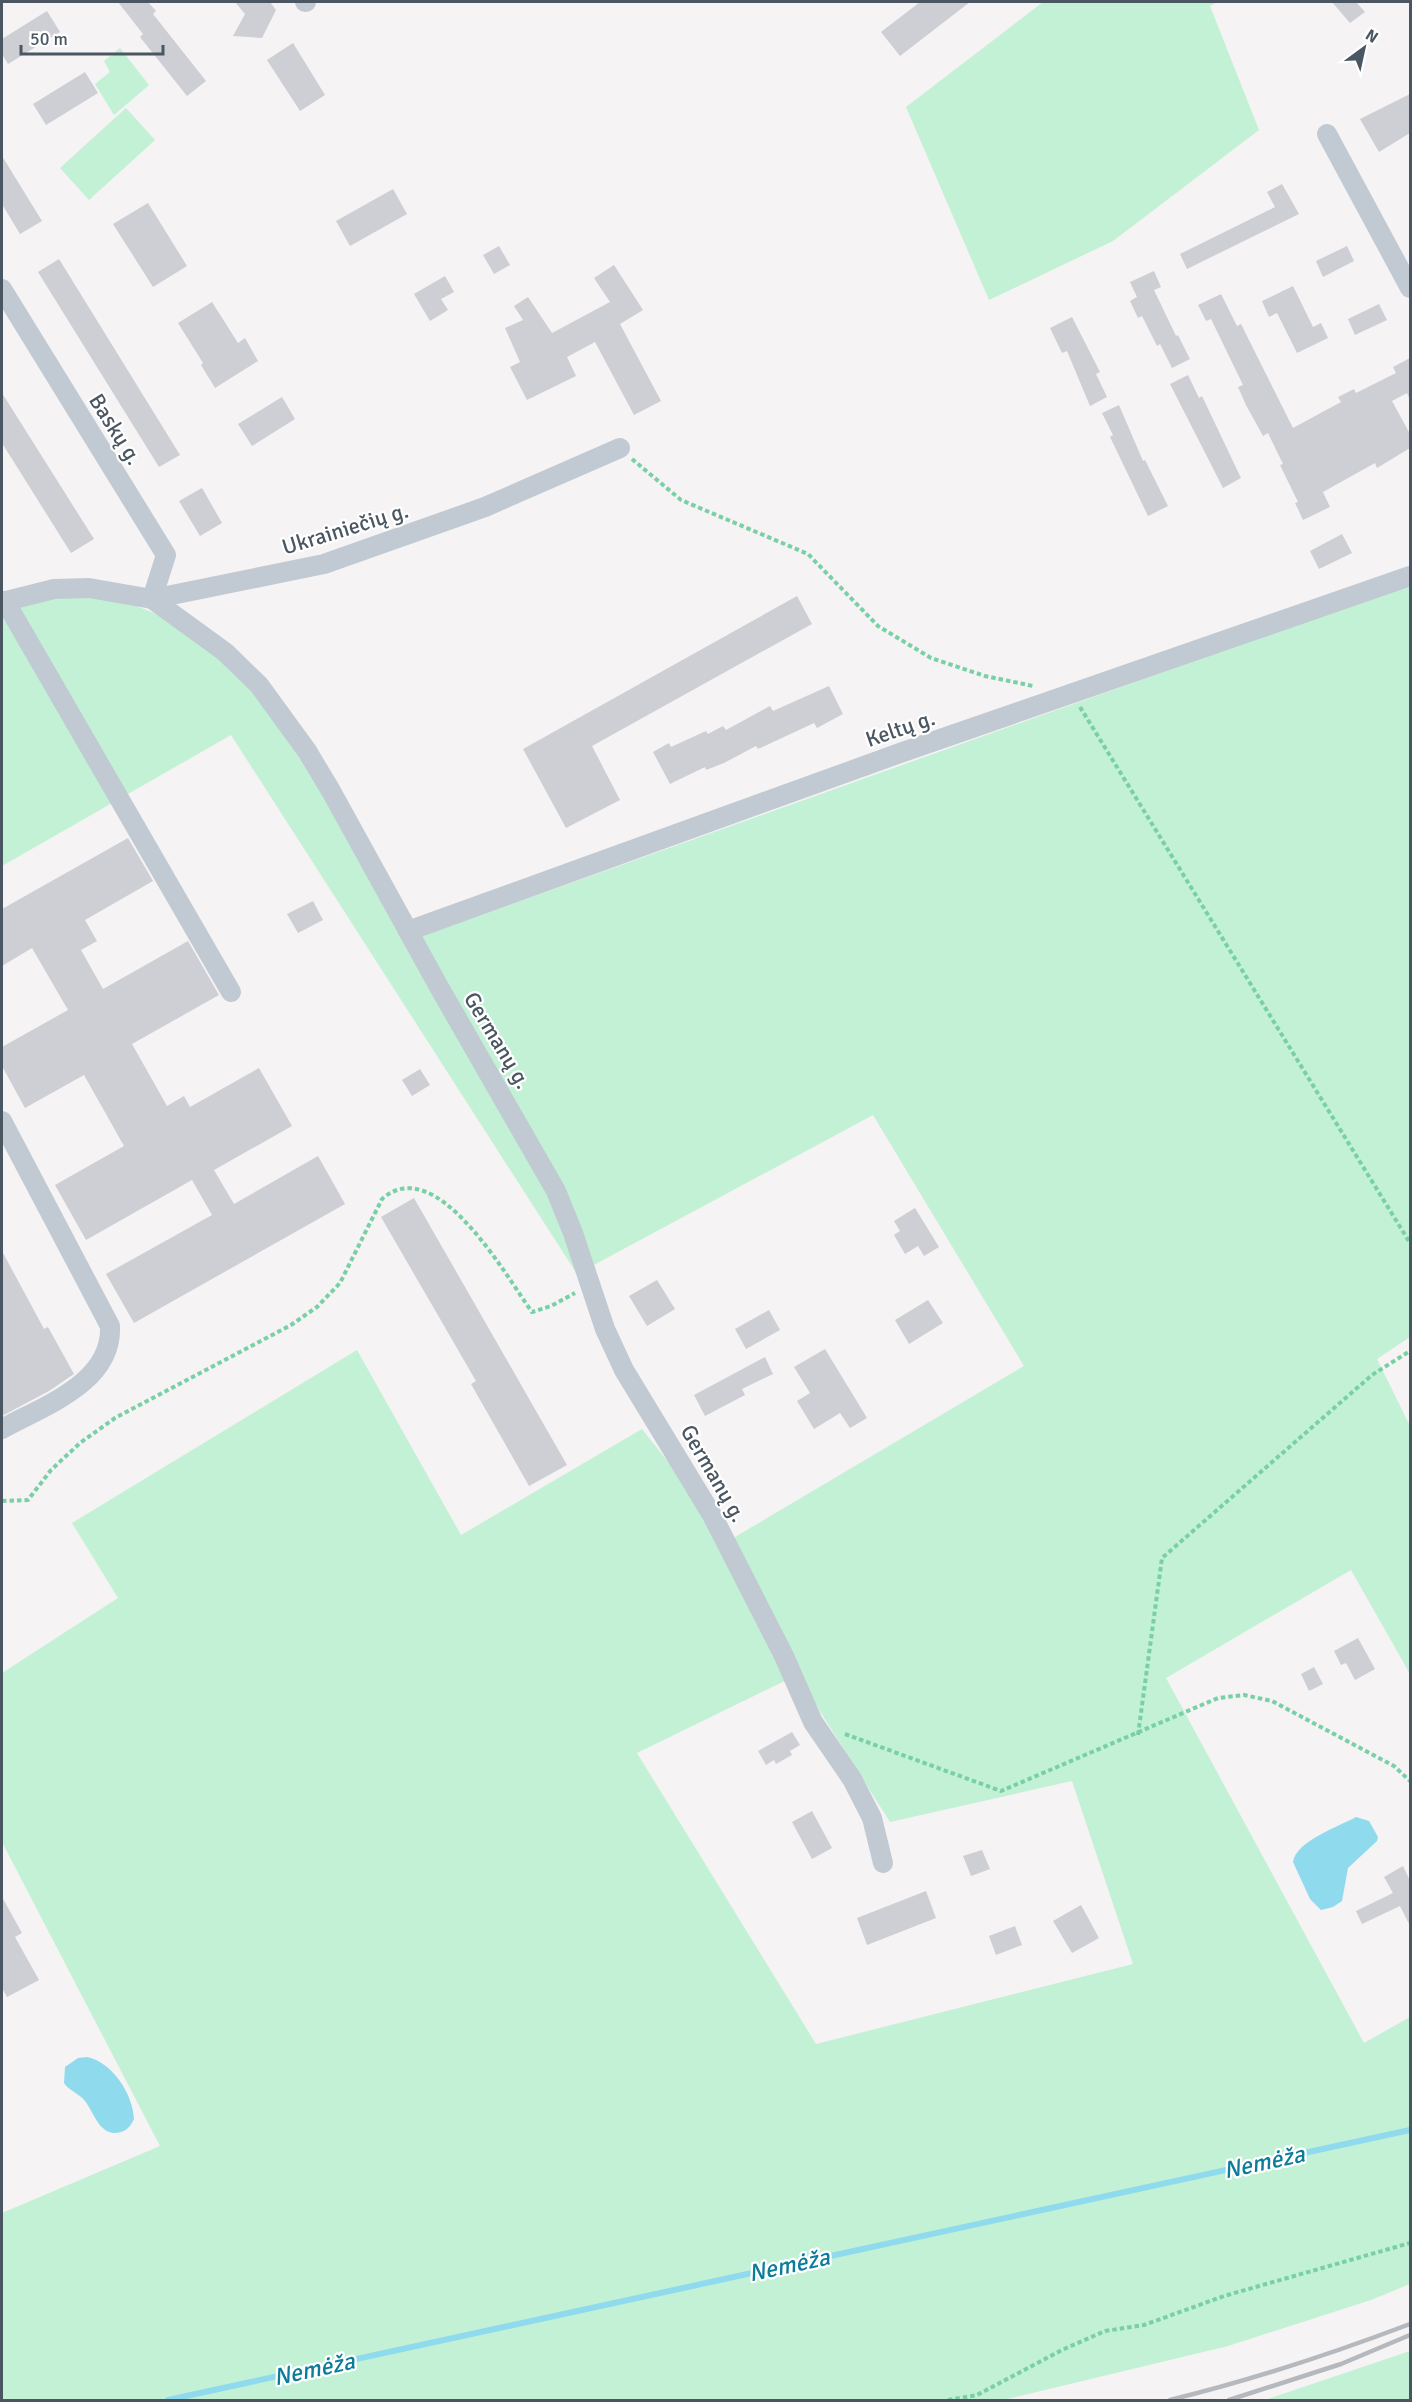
<svg xmlns="http://www.w3.org/2000/svg" width="1412" height="2402" viewBox="0 0 1412 2402" font-family="Signika,sans-serif">
	<style>
		.green { fill: #c3f1d5; fill-rule: evenodd }
		.water { fill: #90daee }
		.lines { fill: none; stroke-linecap: round; stroke-linejoin: round }
		.stream { stroke: #90daee; stroke-width: 6 }
		.building { fill: #cdcfd5 }
		.path { stroke: #7ad0a6; stroke-width: 4; stroke-dasharray: 4.5 3; stroke-linecap: butt }
		.street { stroke: #c1cad2; stroke-width: 20 }
		.rail { stroke: #b5b8bd; stroke-width: 4.5 }
		.labels { text-anchor: middle; stroke-width: 4.5; stroke-linejoin: round; paint-order: stroke }
		.street-label { font-size: 22px; fill: #4a5661; stroke: #fff }
		.water-label { font-size: 24px; font-style: italic; fill: #0c7c9b; stroke: #fff }
	</style>
	<rect width="100%" height="100%" fill="#f5f3f3"/>
	<g class="green">
		<polygon points="1043,2 1217,2 1210,6 1259,130 1113,241 989,300 906,107"/>
		<polygon points="120,48 149,85 114,115 95,84 110,72 104,61"/>
		<polygon points="126,108 155,140 89,200 60,168"/>
		<path d="M1410 584V1337L1377 1359 1410 1426V1674L1351 1570 1166 1678 1364 2043 1410 2017V2284L1371 2300 1228 2346 1003 2400H2V2213L160 2146 2 1842V1673L118 1598 72 1523 357 1350 461 1535 642 1429 730 1540 1024 1366 873 1115 577 1274 231 735 2 866V613C26 605 50 597 76 595 92 594 110 598 126 603 260 640 336 821 399 934L425 935ZM797 1675 890 1822 1072 1781 1133 1964 816 2044 637 1753Z"/>
		<polygon points="1410,2351 1410,2400 1265,2400"/>
	</g>
	<g class="water">
		<path d="M1356 1817 1369 1821 1378 1837 1377 1841 1348 1868 1342 1901 1333 1907 1321 1910 1310 1899 1293 1862C1296 1841 1338 1827 1356 1817Z"/>
		<path d="M87 2057C112 2062 133 2094 134 2119 131 2125 128 2130 121 2132 100 2138 95 2114 85 2101 79 2093 69 2091 64 2083L65 2067 78 2058Z"/>
	</g>
	<g class="lines">
		<polyline class="stream" points="168,2400 1410,2130"/>
	</g>
	<g class="building">
		<polygon points="118,2 148,2 156,11 153,14 206,81 187,96 140,37 143,34"/>
		<polygon points="235,2 270,2 276,10 262,38 233,36 245,14"/>
		<polygon points="920,2 970,2 900,56 881,32"/>
		<polygon points="1332,2 1356,2 1365,12 1350,23"/>
		<polygon points="47,11 60,32 8,64 2,54 2,39"/>
		<polygon points="293,43 325,95 300,111 267,60"/>
		<polygon points="85,72 98,93 46,125 33,104"/>
		<polygon points="1410,94 1410,133 1379,152 1360,119"/>
		<polygon points="2,156 42,221 20,234 2,204"/>
		<polygon points="1282,184 1299,214 1187,269 1180,254 1275,207 1267,192"/>
		<polygon points="393,189 407,214 350,246 336,221"/>
		<polygon points="148,203 187,266 153,287 113,224"/>
		<polygon points="499,246 510,265 494,274 483,255"/>
		<polygon points="1347,246 1354,261 1323,277 1316,261"/>
		<polygon points="59,259 180,455 159,467 38,272"/>
		<polygon points="614,265 643,310 620,324 661,401 634,415 595,342 567,357 576,376 527,400 510,367 520,362 505,328 523,320 514,306 528,297 552,333 610,302 594,278"/>
		<polygon points="1154,271 1161,287 1154,290 1176,336 1178,335 1190,359 1172,368 1160,344 1157,346 1142,316 1138,318 1130,301 1137,297 1130,282"/>
		<polygon points="445,276 454,292 441,299 448,310 430,321 414,294"/>
		<polygon points="1293,286 1313,327 1321,323 1328,338 1297,353 1277,313 1269,317 1262,301"/>
		<polygon points="1221,294 1237,326 1241,324 1293,428 1341,402 1338,397 1354,389 1356,393 1396,373 1393,367 1410,358 1410,400 1407,393 1392,401 1410,434 1410,448 1377,468 1375,463 1323,492 1330,507 1303,520 1295,503 1298,502 1280,465 1283,464 1268,433 1263,436 1246,405 1238,387 1243,385 1211,319 1206,321 1198,305"/>
		<polygon points="212,302 238,343 245,338 258,361 215,388 201,365 203,363 178,323"/>
		<polygon points="1379,304 1387,320 1355,335 1348,319"/>
		<polygon points="1072,317 1100,372 1096,374 1107,397 1090,406 1067,351 1062,353 1050,328"/>
		<polygon points="1188,375 1199,398 1202,396 1241,478 1223,488 1170,384"/>
		<polygon points="2,393 94,539 71,553 2,443"/>
		<polygon points="282,397 295,419 252,446 238,424"/>
		<polygon points="1119,405 1143,461 1145,460 1168,506 1148,516 1110,437 1113,435 1102,413"/>
		<polygon points="202,488 222,523 200,536 179,501"/>
		<polygon points="1342,534 1352,553 1319,569 1310,551"/>
		<polygon points="797,596 812,624 592,746 620,800 566,828 523,749"/>
		<polygon points="829,686 843,714 817,728 814,723 758,749 756,746 724,763 706,770 705,767 670,784 653,752 669,743 671,747 706,731 708,734 723,726 726,730 770,706 773,711"/>
		<polygon points="128,838 153,881 85,920 97,941 81,950 103,989 188,941 219,995 132,1044 167,1106 184,1096 190,1107 259,1068 292,1126 214,1170 234,1204 318,1156 345,1204 134,1323 106,1274 212,1215 192,1180 86,1240 55,1185 124,1146 84,1075 25,1108 2,1066 2,1047 68,1010 32,948 2,966 2,909"/>
		<polygon points="313,901 323,920 298,933 287,914"/>
		<polygon points="420,1069 430,1085 412,1096 402,1080"/>
		<polygon points="414,1198 567,1465 529,1486 471,1384 476,1381 381,1217"/>
		<polygon points="915,1208 939,1247 924,1256 918,1246 905,1254 894,1235 900,1231 894,1221"/>
		<polygon points="2,1251 44,1329 48,1327 74,1374 49,1391 2,1416"/>
		<polygon points="657,1280 675,1309 647,1326 629,1296"/>
		<polygon points="928,1300 943,1323 909,1344 895,1320"/>
		<polygon points="769,1310 780,1330 746,1349 735,1329"/>
		<polygon points="825,1349 867,1418 850,1428 840,1413 814,1429 797,1401 810,1393 794,1367"/>
		<polygon points="765,1357 773,1374 742,1389 745,1395 705,1416 694,1395"/>
		<polygon points="1358,1638 1375,1669 1355,1680 1346,1663 1341,1665 1334,1651"/>
		<polygon points="1314,1667 1323,1684 1309,1691 1301,1674"/>
		<polygon points="792,1732 800,1745 790,1751 792,1755 776,1764 774,1760 766,1765 758,1751"/>
		<polygon points="812,1811 832,1848 812,1859 792,1822"/>
		<polygon points="982,1850 990,1869 971,1876 963,1856"/>
		<polygon points="1403,1866 1410,1881 1410,1926 1400,1906 1362,1924 1356,1911 1393,1893 1384,1877"/>
		<polygon points="926,1891 936,1918 867,1945 857,1918"/>
		<polygon points="2,1897 22,1933 15,1937 39,1980 7,1997 2,1988"/>
		<polygon points="1081,1905 1099,1938 1072,1953 1053,1921"/>
		<polygon points="1015,1926 1022,1945 996,1955 989,1936"/>
	</g>
	<g class="lines">
		<g class="path">
			<polyline points="632,459 681,500 808,554 878,626 931,658 985,676 1033,686"/>
			<polyline points="1080,707 1410,1243"/>
			<path d="M2 1501 28 1500 51 1470 80 1443 115 1418 291 1325 317 1307 340 1283 382 1199C436 1151 506 1276 532 1312L551 1306 575 1293"/>
			<polyline points="845,1734 1001,1791 1218,1698 1244,1695 1272,1701 1394,1766 1410,1781"/>
			<polyline points="1138,1735 1162,1558 1372,1375 1410,1351"/>
			<polyline points="948,2400 977,2395 1062,2350 1105,2331 1144,2325 1224,2296 1410,2243"/>
		</g>
		<g class="street">
			<polyline points="305,2 306,2"/>
			<polyline points="1327,134 1410,288"/>
			<polyline points="2,289 166,555 152,599"/>
			<polyline points="152,599 225,652 259,685 307,751 331,791 439,987 556,1191 573,1233 605,1329 624,1370 712,1515 784,1656 813,1722 852,1779 872,1818 883,1863"/>
			<polyline points="5,601 231,992"/>
			<polyline points="2,602 54,589 89,588 152,599 324,564 485,507 620,448"/>
			<polyline points="408,931 900,753 1410,576"/>
			<path d="M2 1121 110 1326C113 1383 43 1406 2 1429"/>
		</g>
		<g class="rail">
			<path d="M1170 2400C1252 2380 1331 2354 1410 2324"/>
			<polyline points="1229,2400 1341,2364 1410,2335"/>
		</g>
	</g>
	<g class="labels">
		<g class="street-label">
			<text transform="translate(116 429) rotate(58)" y="8">Baskų g.</text>
			<text transform="translate(345 528) rotate(-17)" y="8">Ukrainiečių g.</text>
			<text transform="translate(900 728) rotate(-19)" y="8">Keltų g.</text>
			<text transform="translate(498 1040) rotate(59)" y="8">Germanų g.</text>
			<text transform="translate(714 1473) rotate(60)" y="8">Germanų g.</text>
		</g>
		<g class="water-label">
			<text transform="translate(1264 2162) rotate(-12)" y="8">Nemėža</text>
			<text transform="translate(789 2265) rotate(-12)" y="8">Nemėža</text>
			<text transform="translate(314 2369) rotate(-12)" y="8">Nemėža</text>
		</g>
	</g>
	<rect width="1412" height="2402" fill="none" stroke="#4a5661" stroke-width="6"/>
	<g transform="translate(1364 48) rotate(33)" stroke="#ffffff" stroke-width="4.5" paint-order="stroke">
	<path d="M0-4.5L10 22L0 15L-10 22Z" fill="#4a5661"/>
	<text y="-9" font-size="16" font-weight="bold" text-anchor="middle" fill="#4a5661">N</text>
	</g>
	<path d="M21 45v9h142v-9" fill="none" stroke="#4a5661" stroke-width="3"/>
	<text x="30" y="45" font-size="18" fill="#4a5661" stroke="#ffffff" stroke-width="4.5" paint-order="stroke">50 m</text>
</svg>
